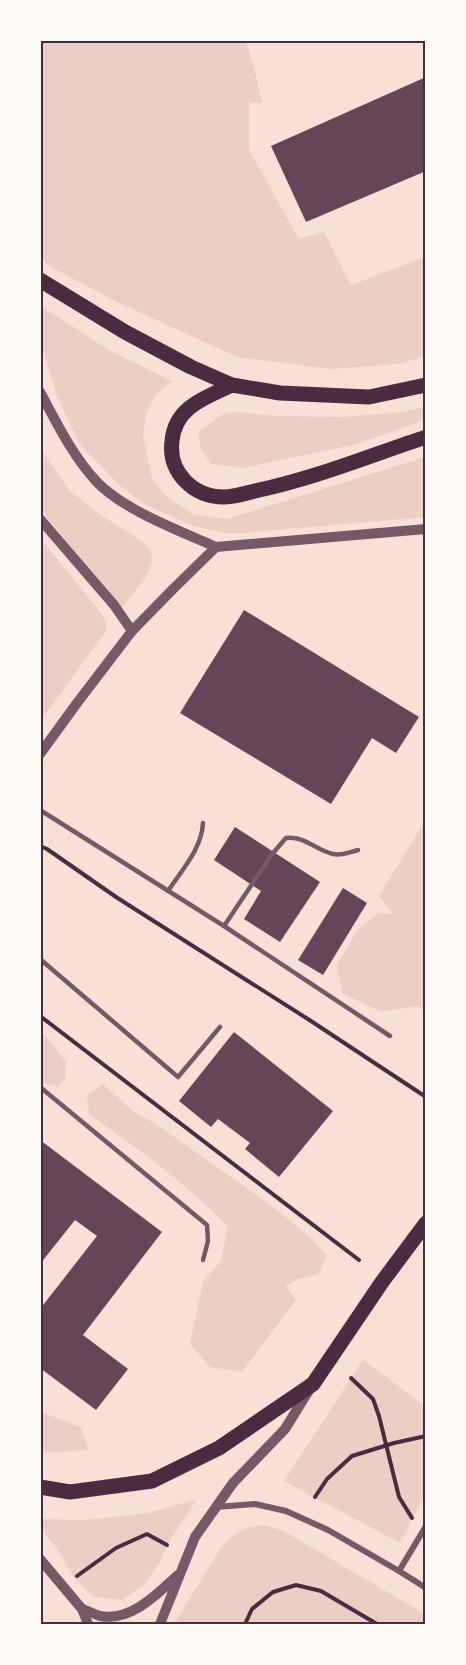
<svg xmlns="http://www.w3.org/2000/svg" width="466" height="1665" viewBox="0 0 466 1665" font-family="'PT Sans Narrow',sans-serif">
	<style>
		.green { fill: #ebcfc5 }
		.building { fill: #644757 }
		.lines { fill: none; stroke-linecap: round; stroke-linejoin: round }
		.path { stroke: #4a2c40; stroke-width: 4 }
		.service { stroke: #755966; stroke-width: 4.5 }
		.minor { stroke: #755966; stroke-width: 6 }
		.tertiary { stroke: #755966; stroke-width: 10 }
		.primary { stroke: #4a2c40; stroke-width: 15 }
		.neatline { fill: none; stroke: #4a2c40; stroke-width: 2 }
	</style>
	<rect width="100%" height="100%" fill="#f7e1d7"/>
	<g class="green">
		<polygon points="40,41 246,41 256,76 262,103 249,102 249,150 299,239 324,232 351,285 425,257 425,356 399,364 330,369 237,357 113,300 49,266 40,256"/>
		<polygon points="40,305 107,349 172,381 157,393 147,411 143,436 152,478 166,496 192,514 227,519 425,457 425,517 244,533 225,533 193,526 144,504 119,485 79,443 57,396 41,342"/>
		<polygon points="425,407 425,420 357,444 243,468 211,464 200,448 199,431 223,414 237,412 278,416 342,417 403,412"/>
		<polygon points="40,448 70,491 101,515 144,543 151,550 152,563 146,577 122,608 41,510"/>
		<polygon points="41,539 101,613 106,623 106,631 41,720"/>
		<polygon points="425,821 425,1010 418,1006 381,1012 342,993 337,965 358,929 379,913 393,914 379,896"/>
		<polygon points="40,1032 45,1035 66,1062 65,1078 58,1087 41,1083"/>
		<path d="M103 1084 133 1111 156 1124 272 1206 310 1237 327 1256 319 1274 299 1279 286 1286 296 1300 242 1372 210 1367 190 1344 203 1282 221 1261 228 1227C187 1184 138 1149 89 1114L87 1095Z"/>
		<polygon points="363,1360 425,1406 425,1494 400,1543 284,1481"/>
		<polygon points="41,1412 81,1427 89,1450 41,1453"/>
		<polygon points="197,1499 167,1545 161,1560 145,1584 122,1600 94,1597 74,1578 61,1554 41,1529 40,1519 85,1520 149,1513"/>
		<path d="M264 1525 284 1531 426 1615 425 1624H174L222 1546C236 1531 244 1528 264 1525Z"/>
	</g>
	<g class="building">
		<polygon points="426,77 426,171 306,222 271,146"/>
		<polygon points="244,610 419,717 396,753 372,738 331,804 180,713"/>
		<polygon points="235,827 320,882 280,942 244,919 261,891 214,860"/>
		<polygon points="343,888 367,903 323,975 298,960"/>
		<polygon points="234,1032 333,1111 279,1177 245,1149 250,1143 218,1119 211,1127 179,1101"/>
		<polygon points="40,1140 162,1232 83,1335 128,1369 96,1410 40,1368 40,1309 97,1236 75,1220 40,1264"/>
	</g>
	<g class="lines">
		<g class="path">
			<polyline points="40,846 47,849 116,897 311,1021 426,1097"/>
			<polyline points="40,1016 359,1260"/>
			<polyline points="351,1378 373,1399 379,1416 399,1497 412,1518"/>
			<polyline points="315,1497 327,1479 352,1456 394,1443 426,1436"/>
			<polyline points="77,1576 116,1548 147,1534 167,1545"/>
			<polyline points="245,1624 252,1609 273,1592 296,1585 321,1591 377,1624"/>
		</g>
		<g class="service">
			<polyline points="40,810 224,926 390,1036"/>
			<path d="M168 891C182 870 202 848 203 823"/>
			<path d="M224 926 273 853 286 838C304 835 317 851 333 854 342 856 350 852 358 850"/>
			<polyline points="40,959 178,1077 220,1027"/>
			<polyline points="40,1087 207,1225 208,1241 203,1260"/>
		</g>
		<g class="minor">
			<polyline points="216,1507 255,1504 286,1511 328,1530 399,1571 426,1588"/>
			<polyline points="399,1571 426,1526"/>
		</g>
		<g class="tertiary">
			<path d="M40 392C57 423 72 455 96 481 123 510 180 531 216 547"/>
			<polyline points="40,519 114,605 132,631"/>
			<polyline points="40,754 77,703 132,631 174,588 216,547 426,529"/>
			<polyline points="40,1559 82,1609 88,1624"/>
			<path d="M82 1609C88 1611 94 1614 100 1616 131 1622 157 1594 178 1575"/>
			<polyline points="160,1624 195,1537 233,1483 285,1429 311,1387"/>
		</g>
		<g class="primary">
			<polyline points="40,280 125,332 191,367 232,385 280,393 369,397 426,385"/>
			<path d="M232 385C205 398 175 407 172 441 168 472 193 497 224 497 234 497 246 493 255 491 313 479 369 456 426 437"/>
			<polyline points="40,1487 70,1492 152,1481 219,1448 313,1384 382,1282 426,1223"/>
		</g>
	</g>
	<rect width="466" height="1665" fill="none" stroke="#fffaf5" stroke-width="84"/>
	<rect x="42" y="42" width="382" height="1581" class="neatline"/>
</svg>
